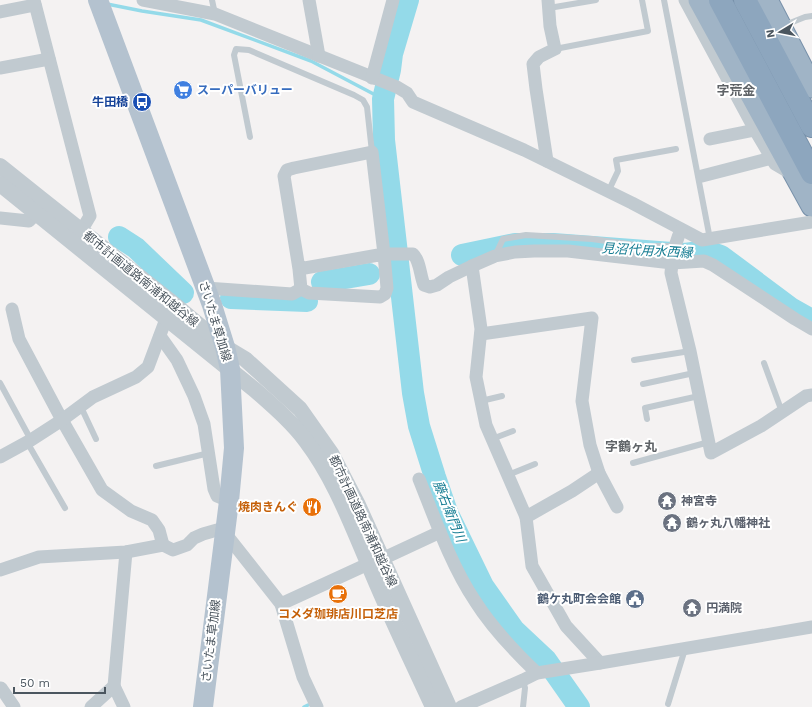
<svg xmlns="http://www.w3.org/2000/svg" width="812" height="707" viewBox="0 0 812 707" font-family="'Work Sans','Noto Sans JP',sans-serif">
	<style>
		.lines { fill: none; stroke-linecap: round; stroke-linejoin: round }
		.stream { stroke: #94dae9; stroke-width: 3.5 }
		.river { stroke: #94dae9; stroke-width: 22 }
		.trunk-casing { stroke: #7891aa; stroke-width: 23 }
		.motorway-casing { stroke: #7891aa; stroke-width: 24 }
		.service { stroke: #c1cad0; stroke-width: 6 }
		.minor { stroke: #c1cad0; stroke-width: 13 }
		.tertiary { stroke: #c1cad0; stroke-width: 16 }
		.primary { stroke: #b4c2cf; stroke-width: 20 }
		.trunk { stroke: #a0b4c6; stroke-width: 21 }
		.motorway { stroke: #8da6be; stroke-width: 22 }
		.labels { text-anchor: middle; stroke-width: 4; stroke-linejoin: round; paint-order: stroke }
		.shop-label { font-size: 12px; font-weight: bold; fill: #366cbe; stroke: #fff; text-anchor: start }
		.transit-label { font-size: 12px; font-weight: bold; fill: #164399; stroke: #fff; text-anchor: end }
		.street-label { font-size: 12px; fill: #4b565f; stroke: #fff }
		.worship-label { font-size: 12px; font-weight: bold; fill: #5b616d; stroke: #fff; text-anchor: start }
		.food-label { font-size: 12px; font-weight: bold; fill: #c56008; stroke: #fff; text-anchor: end }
		.service-label { font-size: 12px; font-weight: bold; fill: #4e5e75; stroke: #fff; text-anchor: end }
		.neighbourhood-label { font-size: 13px; font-weight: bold; fill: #5f6367; stroke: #fff }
		.water-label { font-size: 13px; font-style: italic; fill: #147c92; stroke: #fff }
	</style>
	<rect width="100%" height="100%" fill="#f4f2f2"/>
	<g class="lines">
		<g class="stream">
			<polyline points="107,4 142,11 201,20 311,61 383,99"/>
			<polyline points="304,707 308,705"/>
		</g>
		<g class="river">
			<polyline points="408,0 392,54 390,70 383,99 384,140 413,393 419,426 435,477 447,512 483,586 514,630 546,660 579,707"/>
			<polyline points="119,237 136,248 183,293"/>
			<polyline points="462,255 515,244 553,244 685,254 707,251 721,256 792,309 812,320"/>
			<polyline points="322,282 369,274"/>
			<polyline points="231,298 307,301"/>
		</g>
		<g class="trunk-casing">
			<g id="trunk">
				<polyline points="699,0 812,206"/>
				<polyline points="767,0 812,87"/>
			</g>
		</g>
		<g class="motorway-casing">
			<g id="motorway">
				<polyline points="720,0 812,173"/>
				<polyline points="745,0 812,126"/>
			</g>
		</g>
		<g class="service">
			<polyline points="212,0 215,14"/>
			<polyline points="664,0 710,239"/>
			<polyline points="549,8 596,0"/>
			<polyline points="790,23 805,17 812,16"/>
			<polyline points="555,49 648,31 642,0"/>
			<polyline points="250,137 234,55 236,49 249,50 354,95 363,100 367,107 372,152"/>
			<polyline points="608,192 618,171 616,160 676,149"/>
			<polyline points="495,256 503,239 526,235 592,239 643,246 676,246"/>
			<polyline points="634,360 690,351"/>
			<polyline points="764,363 782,412"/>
			<polyline points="0,383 31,440"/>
			<polyline points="643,384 694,373"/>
			<polyline points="481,401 502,396"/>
			<polyline points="81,407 96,439"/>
			<polyline points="647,419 645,408 699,396"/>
			<polyline points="492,439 513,431"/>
			<polyline points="27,442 65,508"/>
			<polyline points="633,463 709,442"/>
			<polyline points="156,466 209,453"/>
			<polyline points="508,475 535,464"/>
			<polyline points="668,704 685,649"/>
			<polyline points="523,707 525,688 523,680"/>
		</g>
		<g class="minor">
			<polyline points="34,0 90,216 81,231"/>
			<polyline points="143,0 215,14 397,87 407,93 413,102 524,150 632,203 702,240 812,222"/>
			<polyline points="309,0 319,56"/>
			<polyline points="685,0 755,130 775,164 792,174"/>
			<polyline points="0,12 35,5"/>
			<polyline points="0,68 49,59"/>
			<polyline points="372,78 393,0"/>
			<polyline points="710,139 755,130"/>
			<polyline points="547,161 536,89 533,64 539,57 555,49 550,26 548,0"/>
			<polyline points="702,176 772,158"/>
			<polyline points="0,218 29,221 36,214"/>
			<path d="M681 230C675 243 672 259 671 273L690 351 711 453 761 426 806 396 812 395"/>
			<polyline points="472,266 481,329 476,377 486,425 526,517"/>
			<path d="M299 269 384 254 372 152 294 168 287 170 284 176 299 269 301 289 309 293 380 297 385 294 387 288 384 254H413C420 261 420 275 424 285L430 287 437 285 449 277 472 266 495 256 515 252 534 251H568L672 263 704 261 713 265 795 319 812 329"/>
			<polyline points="206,288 292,294 301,289"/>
			<polyline points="12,309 19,339 62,420 102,490 131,511 152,520 159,530 163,545"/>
			<polyline points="481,334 592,318 582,401 590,445 599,473 617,507"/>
			<polyline points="160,336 177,360 194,396 204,424 214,489 217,496 229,501"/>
			<polyline points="0,457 31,440 62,420 93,397 136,377 148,367 166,319"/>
			<polyline points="599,473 572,491 526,517 532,566 566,626 600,663"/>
			<path d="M419 479C435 519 451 565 475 601 492 628 514 651 537 673"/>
			<polyline points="382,559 440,532"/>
			<polyline points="0,570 39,557 126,552 163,545 173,550 187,545 194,538 203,534 217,530 225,533 281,604 303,677 317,707"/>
			<polyline points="281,604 368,564"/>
			<polyline points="0,689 1,688 14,707"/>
			<polyline points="91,707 114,686"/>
			<polyline points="124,707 114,686 126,552"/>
			<polyline points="461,707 523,680 537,673 600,663 812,627"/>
		</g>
		<g class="tertiary">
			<polyline points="0,166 40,198 170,301 225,347 245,359 300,409 331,453 358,505 449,707"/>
			<path d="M0 184 255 390C273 406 292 422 306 441 334 478 350 521 368 563 388 612 411 659 433 707"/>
		</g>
		<polyline class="primary" points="98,0 212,305 225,347 230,369 234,448 229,501 203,707"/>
		<use href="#trunk" class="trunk"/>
		<use href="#motorway" class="motorway"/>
	</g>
	<defs>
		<g id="supermarket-disc" transform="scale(1)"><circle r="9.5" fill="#3f7fe0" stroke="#fff"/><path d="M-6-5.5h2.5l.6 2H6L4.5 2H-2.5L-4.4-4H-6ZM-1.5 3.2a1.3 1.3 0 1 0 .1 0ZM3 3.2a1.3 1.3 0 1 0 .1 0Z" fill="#fff"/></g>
		<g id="bus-disc" transform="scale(1)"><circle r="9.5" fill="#1a4fb4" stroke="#fff"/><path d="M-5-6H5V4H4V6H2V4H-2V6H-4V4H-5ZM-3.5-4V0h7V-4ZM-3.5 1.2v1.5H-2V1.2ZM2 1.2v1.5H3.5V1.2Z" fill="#fff"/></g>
		<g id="temple-disc" transform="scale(1)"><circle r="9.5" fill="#6b7280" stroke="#fff"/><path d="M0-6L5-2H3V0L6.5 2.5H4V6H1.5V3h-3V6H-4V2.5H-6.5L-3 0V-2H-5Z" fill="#fff"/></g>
		<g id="restaurant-disc" transform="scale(1)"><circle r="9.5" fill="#e8710a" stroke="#fff"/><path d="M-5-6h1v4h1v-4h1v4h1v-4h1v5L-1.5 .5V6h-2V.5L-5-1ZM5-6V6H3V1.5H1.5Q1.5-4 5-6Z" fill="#fff"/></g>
		<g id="cafe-disc" transform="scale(1)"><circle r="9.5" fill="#e8710a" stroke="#fff"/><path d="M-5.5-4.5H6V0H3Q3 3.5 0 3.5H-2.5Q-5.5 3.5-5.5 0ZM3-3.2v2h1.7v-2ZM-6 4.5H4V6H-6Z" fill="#fff"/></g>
		<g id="civic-disc" transform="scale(1)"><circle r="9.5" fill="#5c6f8a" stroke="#fff"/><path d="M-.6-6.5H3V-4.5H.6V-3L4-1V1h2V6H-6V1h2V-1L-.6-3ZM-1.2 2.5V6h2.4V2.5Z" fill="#fff"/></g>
	</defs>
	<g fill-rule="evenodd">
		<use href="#supermarket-disc" x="183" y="90"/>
		<use href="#bus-disc" x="142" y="102"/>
		<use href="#temple-disc" x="667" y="501"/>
		<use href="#restaurant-disc" x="312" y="507"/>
		<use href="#temple-disc" x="672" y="523"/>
		<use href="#cafe-disc" x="338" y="594"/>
		<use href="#civic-disc" x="635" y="599"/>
		<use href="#temple-disc" x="692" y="608"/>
	</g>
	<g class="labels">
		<g class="shop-label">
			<text x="197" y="94">スーパーバリュー</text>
		</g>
		<g class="transit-label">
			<text x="128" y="106">牛田橋</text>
		</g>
		<g class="street-label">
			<text transform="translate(141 279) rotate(39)" y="4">都市計画道路南浦和越谷線</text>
			<text transform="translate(215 321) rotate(73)" y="4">さいたま草加線</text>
			<text transform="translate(363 521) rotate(65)" y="4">都市計画道路南浦和越谷線</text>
			<text transform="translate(211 641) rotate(-83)" y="4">さいたま草加線</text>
		</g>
		<g class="worship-label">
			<text x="681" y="505">神宮寺</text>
			<text x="686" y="527">鶴ヶ丸八幡神社</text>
			<text x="706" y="612">円満院</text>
		</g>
		<g class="food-label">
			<text x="298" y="511">焼肉きんぐ</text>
			<text x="338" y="618" text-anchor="middle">コメダ珈琲店川口芝店</text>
		</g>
		<g class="service-label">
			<text x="621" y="603">鶴ケ丸町会会館</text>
		</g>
		<g class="neighbourhood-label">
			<text x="736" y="95">字荒金</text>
			<text x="631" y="451">字鶴ヶ丸</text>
		</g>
		<g class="water-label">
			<text transform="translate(647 250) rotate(3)" y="5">見沼代用水西縁</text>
			<text transform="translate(450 511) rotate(68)" y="5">藤右衛門川</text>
		</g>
	</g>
	<g transform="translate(780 32) rotate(260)" stroke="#ffffff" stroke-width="3" paint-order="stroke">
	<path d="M0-3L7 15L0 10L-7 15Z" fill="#4b565f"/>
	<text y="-6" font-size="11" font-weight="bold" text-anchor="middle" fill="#4b565f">N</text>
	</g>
	<path d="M14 687v6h91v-6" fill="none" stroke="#4b565f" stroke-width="2"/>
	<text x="20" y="687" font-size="12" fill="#4b565f" stroke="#ffffff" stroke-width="3" paint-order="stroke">50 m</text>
</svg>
